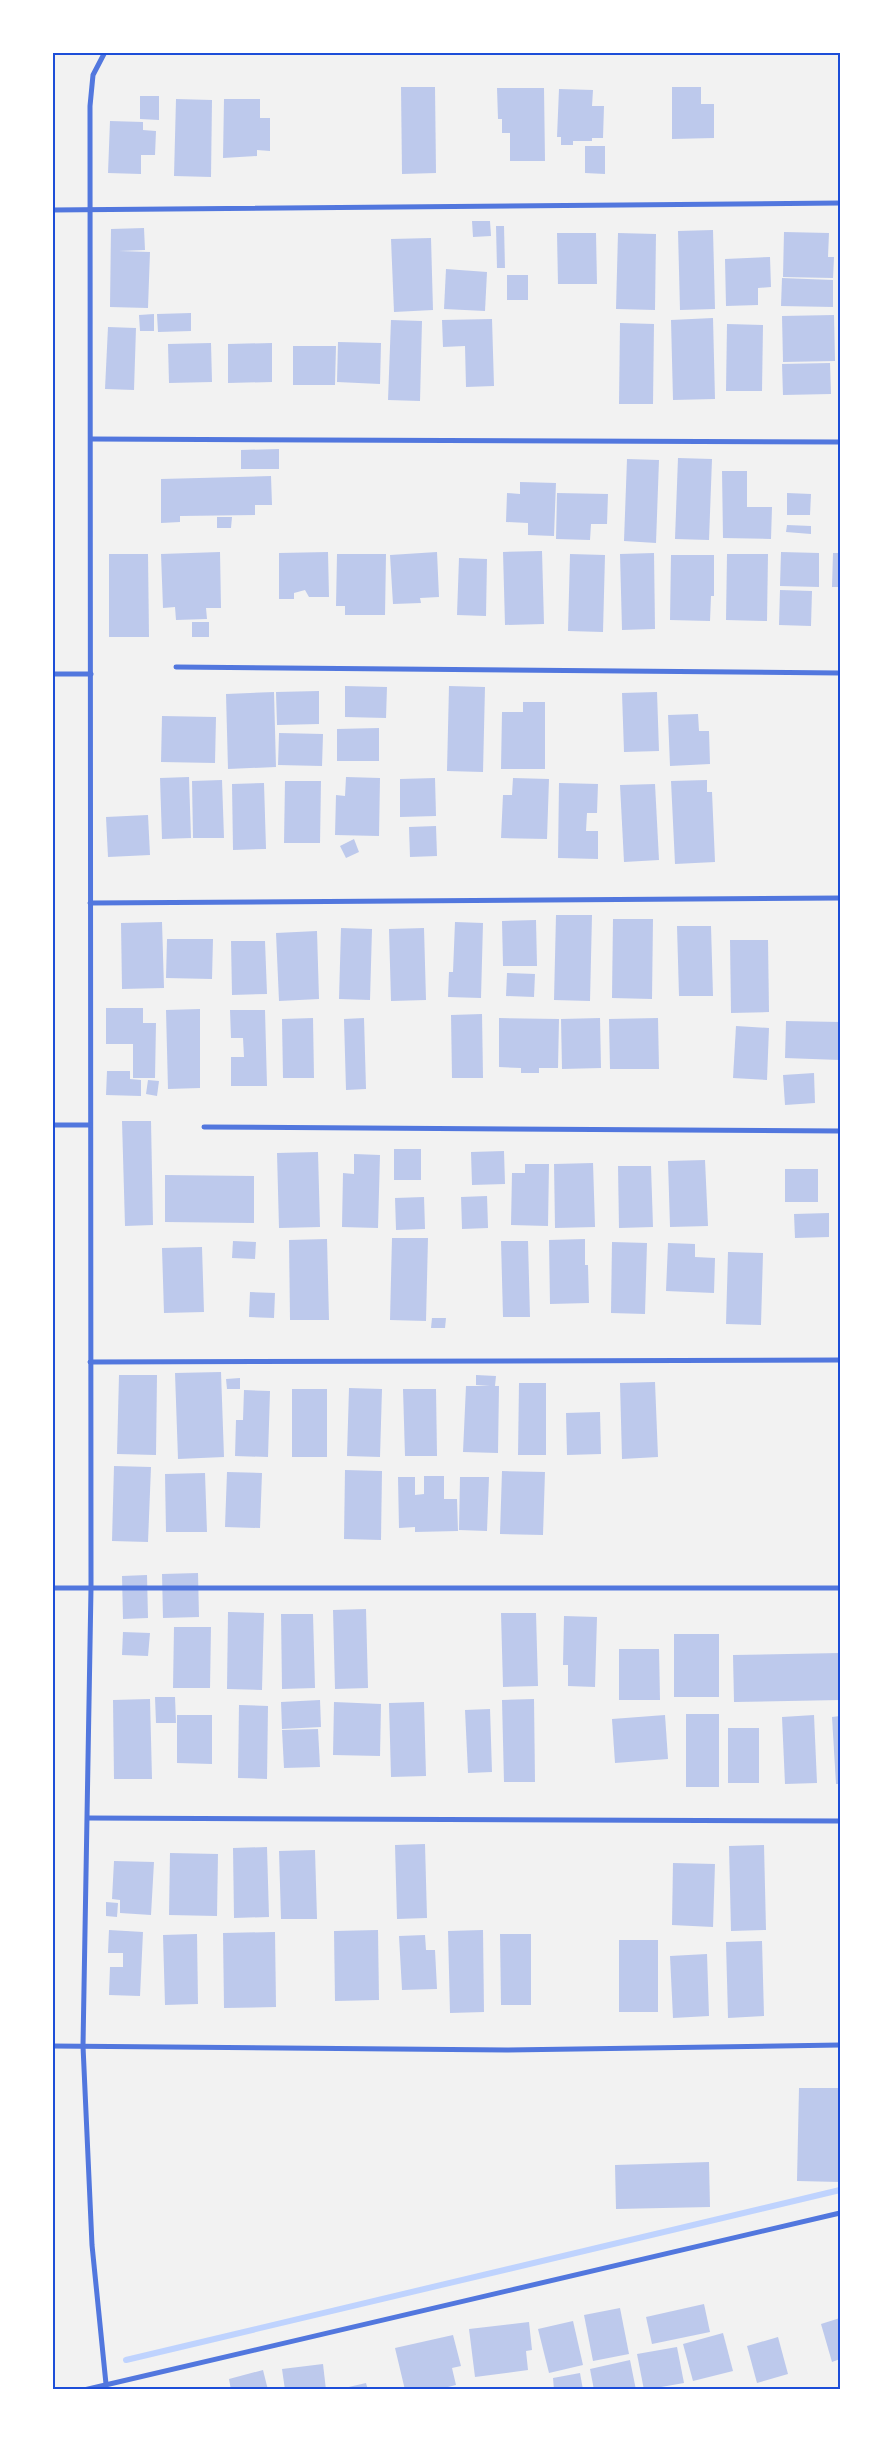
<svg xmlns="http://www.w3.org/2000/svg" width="893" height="2442" viewBox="0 0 893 2442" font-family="Karla,sans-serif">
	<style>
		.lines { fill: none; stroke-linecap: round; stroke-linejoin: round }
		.stream { stroke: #bfd3fe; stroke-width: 6 }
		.building { fill: #bdc9ec }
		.minor { stroke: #5277de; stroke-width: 5 }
		.neatline { fill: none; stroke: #1d4ed8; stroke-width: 2 }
	</style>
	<rect width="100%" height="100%" fill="#f2f2f2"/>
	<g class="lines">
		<polyline class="stream" points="126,2360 840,2190"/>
	</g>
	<g class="building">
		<polygon points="401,87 435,87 436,173 402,174"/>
		<polygon points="672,87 701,87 701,104 714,104 714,138 672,139"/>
		<polygon points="497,88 544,88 545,161 510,161 510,133 502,133 502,119 498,119"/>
		<polygon points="559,89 593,90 592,106 604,106 603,138 592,138 592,141 573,141 573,145 561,145 561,137 557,137"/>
		<polygon points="140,96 159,96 159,120 140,119"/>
		<polygon points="176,99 212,100 211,177 174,176"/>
		<polygon points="224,99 260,99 260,118 270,118 270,151 257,150 257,156 223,158"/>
		<polygon points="110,121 143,122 143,130 156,131 155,155 141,155 141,174 108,173"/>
		<polygon points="585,146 605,146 605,174 585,173"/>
		<polygon points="472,221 490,221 491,236 473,237"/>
		<polygon points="496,226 504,226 505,268 497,268"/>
		<polygon points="144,228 145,250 119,251 150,252 148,308 110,307 111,229"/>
		<polygon points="713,230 715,309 680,310 678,231"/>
		<polygon points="784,232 829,233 828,257 834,257 833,278 783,277"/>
		<polygon points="557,233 596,233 597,284 558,284"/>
		<polygon points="618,233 656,234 655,310 616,309"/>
		<polygon points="431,238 433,310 394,312 391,239"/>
		<polygon points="770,257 771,287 758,288 758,305 726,306 725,259"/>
		<polygon points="446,269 487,272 485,311 444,309"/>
		<rect x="507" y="275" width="21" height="25"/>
		<polygon points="782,278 833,280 833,307 781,306"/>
		<polygon points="191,313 191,331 158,332 157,314"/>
		<polygon points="154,314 154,331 140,331 139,315"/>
		<polygon points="834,315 835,361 783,362 782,316"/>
		<polygon points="713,318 715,399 673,400 671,320"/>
		<polygon points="492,319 494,386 466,387 465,346 443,347 442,320"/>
		<polygon points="391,320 422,321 420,401 388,400"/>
		<polygon points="620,323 654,324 653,404 619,404"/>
		<polygon points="727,324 763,325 762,391 726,391"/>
		<polygon points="108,327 136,328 134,390 105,389"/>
		<polygon points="338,342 381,343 380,384 337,382"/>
		<polygon points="211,343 212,382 169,383 168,344"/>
		<polygon points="272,343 272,382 228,383 228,344"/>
		<polygon points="293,346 336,346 335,385 293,385"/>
		<polygon points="830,363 831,394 783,395 782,364"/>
		<polygon points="279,449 279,469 241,469 241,450"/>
		<polygon points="678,458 712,459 709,540 675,539"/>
		<polygon points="627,459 659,460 656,543 624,541"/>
		<polygon points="722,471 747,471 747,507 772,507 771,539 723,538"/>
		<polygon points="271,476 272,505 255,505 255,515 180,516 180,522 161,523 161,479"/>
		<polygon points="520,482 556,483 554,536 528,535 528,523 506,522 507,493 520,494"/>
		<polygon points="557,493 608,494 607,524 591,524 590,540 556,539"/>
		<polygon points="787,493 811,494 810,515 787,515"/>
		<polygon points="217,517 232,517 231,528 217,528"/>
		<polygon points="787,525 811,526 811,534 786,532"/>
		<polygon points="542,551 544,624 505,625 503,552"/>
		<polygon points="220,552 221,608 206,608 207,619 176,620 175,607 163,608 161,554"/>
		<polygon points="328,552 329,597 309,597 305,590 294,593 294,599 279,599 279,553"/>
		<polygon points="437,552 439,597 420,598 421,603 393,604 390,555"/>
		<polygon points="781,552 819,553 819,587 780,586"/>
		<polygon points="654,553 655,629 622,630 620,554"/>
		<polygon points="833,553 840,553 840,587 832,587"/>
		<polygon points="109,554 148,554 149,637 109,637"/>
		<polygon points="337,554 386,554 385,615 345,615 345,606 336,606"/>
		<polygon points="570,554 605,555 603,632 568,631"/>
		<polygon points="727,554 768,554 767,621 726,620"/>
		<polygon points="671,555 714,555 714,596 711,596 710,621 670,620"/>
		<polygon points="459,558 487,559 486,616 457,615"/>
		<polygon points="780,590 812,591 811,626 779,625"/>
		<rect x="192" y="622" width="17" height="15"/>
		<polygon points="345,686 387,687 386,718 345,717"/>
		<polygon points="449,686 485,687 483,772 447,771"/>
		<polygon points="319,691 319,724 277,725 276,692"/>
		<polygon points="274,692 276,767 228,769 226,694"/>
		<polygon points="657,692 659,751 624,752 622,693"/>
		<polygon points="523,702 545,702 545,769 501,769 502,712 523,712"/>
		<polygon points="698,714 699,731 709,731 710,764 670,766 668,715"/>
		<polygon points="162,716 216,717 215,763 161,762"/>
		<polygon points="379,728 379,761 337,761 337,729"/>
		<polygon points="279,733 323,734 322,766 278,765"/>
		<polygon points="189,777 191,838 162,839 160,778"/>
		<polygon points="346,777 380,778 379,836 335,835 336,795 345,796"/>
		<polygon points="435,778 436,816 400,817 400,779"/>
		<polygon points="513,778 549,779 547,839 501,838 503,795 512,795"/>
		<polygon points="222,780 224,838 193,838 192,781"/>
		<polygon points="707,780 707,792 712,792 715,862 675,864 671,781"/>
		<polygon points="285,781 321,781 320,843 284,843"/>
		<polygon points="264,783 266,849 233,850 232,784"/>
		<polygon points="559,783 598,784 597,813 587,813 586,831 598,831 598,859 558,858"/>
		<polygon points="655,784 659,860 624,862 620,785"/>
		<polygon points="148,815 150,855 108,857 106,817"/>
		<polygon points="436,826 437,856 410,857 409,827"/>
		<polygon points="354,839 359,852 346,858 340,846"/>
		<polygon points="556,915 592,915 590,1001 554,1000"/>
		<polygon points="613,919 653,919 652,999 612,998"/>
		<polygon points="536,920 537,966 503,966 502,921"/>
		<polygon points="162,922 164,988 122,989 121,923"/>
		<polygon points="455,922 483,923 481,998 448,997 449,972 453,972"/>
		<polygon points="677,926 711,926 713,996 679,996"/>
		<polygon points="341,928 372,929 370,1000 339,999"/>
		<polygon points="424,928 426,1000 391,1001 389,929"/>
		<polygon points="317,931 319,999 279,1001 276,933"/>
		<polygon points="167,939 213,939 212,979 166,978"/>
		<polygon points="730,940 768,940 769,1012 731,1013"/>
		<polygon points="231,941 265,941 267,994 232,995"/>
		<polygon points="507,973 535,974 534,997 506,996"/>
		<polygon points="106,1008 143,1008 143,1023 156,1023 155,1078 133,1078 133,1044 106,1044"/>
		<polygon points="200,1009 200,1088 168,1089 166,1010"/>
		<polygon points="230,1010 265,1010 267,1086 231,1086 231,1057 244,1057 243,1038 231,1038"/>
		<polygon points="482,1014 483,1078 452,1078 451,1015"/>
		<polygon points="313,1018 314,1078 283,1078 282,1019"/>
		<polygon points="364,1018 366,1089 346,1090 344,1019"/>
		<polygon points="499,1018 559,1019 558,1068 539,1068 539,1073 521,1073 521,1068 499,1067"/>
		<polygon points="600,1018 601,1068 562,1069 561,1019"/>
		<polygon points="658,1018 659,1069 610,1069 609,1019"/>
		<polygon points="786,1021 840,1022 840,1060 785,1058"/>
		<polygon points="736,1026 769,1028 767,1080 733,1078"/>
		<polygon points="107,1071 130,1071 130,1079 141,1080 141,1096 106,1095"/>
		<polygon points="814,1073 815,1103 785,1105 783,1075"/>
		<polygon points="148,1080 159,1081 157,1096 146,1094"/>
		<polygon points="122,1121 151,1121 153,1225 125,1226"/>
		<rect x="394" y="1149" width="27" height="31"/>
		<polygon points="504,1151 505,1184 472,1185 471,1152"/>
		<polygon points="318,1152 320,1227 279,1228 277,1153"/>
		<polygon points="354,1154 380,1155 378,1228 342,1227 343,1173 354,1174"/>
		<polygon points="705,1160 708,1226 670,1227 668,1161"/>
		<polygon points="593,1163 595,1227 555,1228 554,1164"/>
		<polygon points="525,1164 549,1164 548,1226 511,1225 512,1173 525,1173"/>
		<polygon points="618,1166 651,1166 653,1227 619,1228"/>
		<rect x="785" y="1169" width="33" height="33"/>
		<polygon points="165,1175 254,1176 254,1223 165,1222"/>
		<polygon points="487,1196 488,1228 462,1229 461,1197"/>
		<polygon points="424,1197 425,1229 396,1230 395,1198"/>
		<polygon points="829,1213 829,1237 795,1238 794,1214"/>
		<polygon points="392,1238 428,1238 426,1321 390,1320"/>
		<polygon points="327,1239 329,1320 290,1320 289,1240"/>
		<polygon points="585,1239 585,1265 588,1265 589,1303 550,1304 549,1240"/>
		<polygon points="233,1241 256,1242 255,1259 232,1258"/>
		<polygon points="501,1241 528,1241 530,1317 503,1317"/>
		<polygon points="612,1242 647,1243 645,1314 611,1313"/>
		<polygon points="668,1243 695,1244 695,1257 715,1258 714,1293 666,1291"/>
		<polygon points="202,1247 204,1312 164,1313 162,1248"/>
		<polygon points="728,1252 763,1253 761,1325 726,1324"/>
		<polygon points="250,1292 275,1293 274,1318 249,1317"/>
		<polygon points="432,1318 446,1318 445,1328 431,1328"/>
		<polygon points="221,1372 224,1457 178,1459 175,1373"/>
		<polygon points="119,1375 157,1375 156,1455 117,1454"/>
		<polygon points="476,1375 496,1376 495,1386 499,1386 498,1453 463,1452 466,1386 490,1386 476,1385"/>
		<polygon points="240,1378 240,1389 227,1389 226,1379"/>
		<polygon points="655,1382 658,1457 622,1459 620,1383"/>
		<polygon points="519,1383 546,1383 546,1455 518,1455"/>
		<polygon points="349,1388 382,1389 380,1457 347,1456"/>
		<rect x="292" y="1389" width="35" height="68"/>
		<polygon points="403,1389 436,1389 437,1456 405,1456"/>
		<polygon points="244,1390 270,1391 268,1457 235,1456 236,1420 243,1420"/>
		<polygon points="600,1412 601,1454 567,1455 566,1413"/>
		<polygon points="114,1466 151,1467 148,1542 112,1541"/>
		<polygon points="345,1470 382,1471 381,1540 344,1539"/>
		<polygon points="502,1471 545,1472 543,1535 500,1534"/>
		<polygon points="227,1472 262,1473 260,1528 225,1527"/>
		<polygon points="205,1473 207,1532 166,1532 165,1474"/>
		<polygon points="424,1476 444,1476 444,1499 457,1499 458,1531 415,1532 415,1527 399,1528 398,1477 415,1477 415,1495 424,1494"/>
		<polygon points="460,1477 489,1477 487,1531 459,1530"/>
		<polygon points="198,1573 199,1617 163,1618 162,1574"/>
		<polygon points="147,1575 148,1618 123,1619 122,1576"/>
		<polygon points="366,1609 368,1688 335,1689 333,1610"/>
		<polygon points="228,1612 264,1613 262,1690 227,1689"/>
		<polygon points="501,1613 536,1613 538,1686 503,1687"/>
		<polygon points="281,1614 313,1614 315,1688 282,1689"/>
		<polygon points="564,1616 597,1617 595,1687 568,1686 568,1665 563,1665"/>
		<polygon points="174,1627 211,1627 210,1688 173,1688"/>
		<polygon points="123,1632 150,1633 148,1656 122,1655"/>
		<rect x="674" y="1634" width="45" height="63"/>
		<polygon points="619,1649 659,1649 660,1700 619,1700"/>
		<polygon points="840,1653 840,1700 734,1702 733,1655"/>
		<polygon points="155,1697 175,1697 176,1723 156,1723"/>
		<polygon points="150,1699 152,1779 114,1779 113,1700"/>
		<polygon points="534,1699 535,1782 504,1782 502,1700"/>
		<polygon points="320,1700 321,1727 282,1729 281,1702"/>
		<polygon points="334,1702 381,1704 380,1756 333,1755"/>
		<polygon points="424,1702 426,1776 391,1777 389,1703"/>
		<polygon points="239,1705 268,1706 267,1779 238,1778"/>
		<polygon points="490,1709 492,1772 468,1773 465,1710"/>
		<rect x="686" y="1714" width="33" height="73"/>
		<polygon points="177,1715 212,1715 212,1764 177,1763"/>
		<polygon points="665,1715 668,1759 615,1763 612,1719"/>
		<polygon points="814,1715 817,1783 785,1784 782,1717"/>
		<polygon points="840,1716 840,1784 836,1784 832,1717"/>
		<rect x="728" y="1728" width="31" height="55"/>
		<polygon points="318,1729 320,1767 284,1768 282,1730"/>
		<polygon points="425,1844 427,1918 397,1919 395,1845"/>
		<polygon points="764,1845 766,1930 731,1931 729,1846"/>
		<polygon points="267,1847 269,1917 234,1918 233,1848"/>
		<polygon points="315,1850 317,1919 281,1919 279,1851"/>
		<polygon points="170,1853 218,1854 217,1916 169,1915"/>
		<polygon points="114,1861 154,1862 151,1915 120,1913 120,1900 112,1899"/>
		<polygon points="673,1863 715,1864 713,1927 672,1925"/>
		<polygon points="106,1902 118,1903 117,1917 106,1916"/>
		<polygon points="109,1930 143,1932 140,1996 109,1995 110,1967 123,1967 123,1953 108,1953"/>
		<polygon points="378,1930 379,2000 335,2001 334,1931"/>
		<polygon points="483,1930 484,2012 450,2013 448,1931"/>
		<polygon points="275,1932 276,2007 224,2008 223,1933"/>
		<polygon points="197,1934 198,2004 165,2005 163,1935"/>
		<polygon points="500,1934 531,1934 531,2005 501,2005"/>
		<polygon points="425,1935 426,1950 435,1950 437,1989 402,1990 399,1936"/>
		<rect x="619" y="1940" width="39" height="72"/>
		<polygon points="762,1941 764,2016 728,2018 726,1942"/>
		<polygon points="707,1954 709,2016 673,2018 670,1956"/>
		<polygon points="799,2088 840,2088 840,2182 797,2181"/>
		<polygon points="709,2162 710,2207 616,2209 615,2165"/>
		<polygon points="52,2201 54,2201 55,2221 52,2221"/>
		<polygon points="704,2304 710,2332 652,2344 646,2317"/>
		<polygon points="620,2308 629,2354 593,2361 584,2315"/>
		<polygon points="840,2318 840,2359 832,2362 821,2324"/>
		<polygon points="573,2321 583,2365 549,2373 538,2329"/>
		<polygon points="529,2322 532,2350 526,2351 528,2370 475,2377 469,2329"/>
		<polygon points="723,2333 733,2371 693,2381 683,2344"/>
		<polygon points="453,2335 461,2366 452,2368 456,2385 436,2390 405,2390 395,2348"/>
		<polygon points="778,2337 788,2374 757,2383 747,2346"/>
		<polygon points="677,2347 684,2383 644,2390 637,2354"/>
		<polygon points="630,2360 636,2390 594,2390 590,2369"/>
		<polygon points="323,2364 326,2390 285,2390 282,2369"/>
		<polygon points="263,2370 268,2390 231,2390 229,2379"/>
		<polygon points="580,2373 583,2390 554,2390 553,2378"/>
		<polygon points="366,2383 368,2390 340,2390 340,2389"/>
	</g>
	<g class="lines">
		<g class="minor">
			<polyline points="105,52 93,75 90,106 91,1588 83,2046 92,2245 106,2384"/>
			<polyline points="52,210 840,203"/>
			<polyline points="92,439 840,442"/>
			<polyline points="176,667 840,673"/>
			<polyline points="52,674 91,674"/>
			<polyline points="90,903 840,898"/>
			<polyline points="52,1125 90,1125"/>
			<polyline points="204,1127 840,1131"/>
			<polyline points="90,1362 840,1360"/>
			<polyline points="52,1588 840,1588"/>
			<polyline points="88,1818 840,1821"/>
			<polyline points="52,2046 507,2050 840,2045"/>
			<polyline points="84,2390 840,2213"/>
		</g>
	</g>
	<rect width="893" height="2442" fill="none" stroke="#ffffff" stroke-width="108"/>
	<rect x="54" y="54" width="785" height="2334" class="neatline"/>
</svg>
